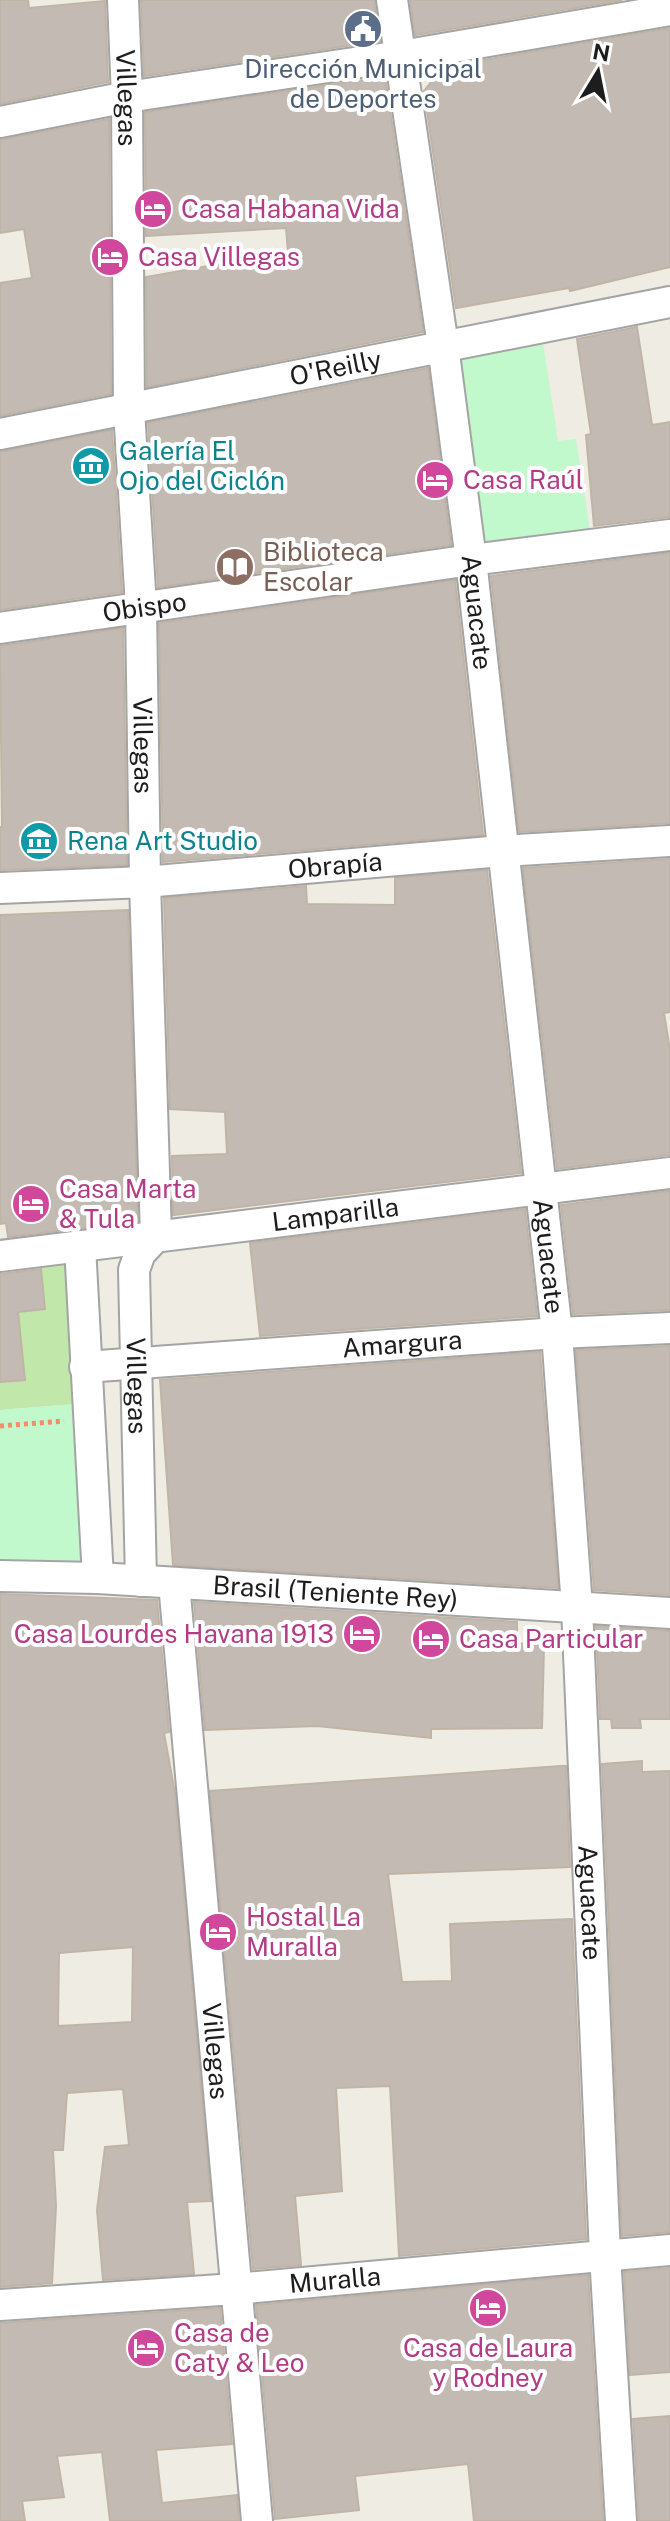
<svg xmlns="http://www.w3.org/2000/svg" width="670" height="2521" viewBox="0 0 670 2521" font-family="'Public Sans',sans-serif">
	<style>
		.grass { fill: #c1e8aa }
		.park { fill: #c1f8cc }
		.building { fill: #c3bbb3; stroke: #c0b4a6; stroke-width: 2; fill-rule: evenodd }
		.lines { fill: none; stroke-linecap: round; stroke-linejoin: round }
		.street-casing { stroke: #a4a4a4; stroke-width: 34 }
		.path { stroke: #f68b6c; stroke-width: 5; stroke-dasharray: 4 4; stroke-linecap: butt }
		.street { stroke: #fff; stroke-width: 30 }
		.labels { text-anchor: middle; stroke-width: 8; stroke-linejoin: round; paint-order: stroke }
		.service-label { font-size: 26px; fill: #4e5e75; stroke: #fff }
		.street-label { font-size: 26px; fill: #1d1d1d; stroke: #fff }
		.hotel-label { font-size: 26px; fill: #b23c85; stroke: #fff; text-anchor: start }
		.culture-label { font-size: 26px; fill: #0d838f; stroke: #fff; text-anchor: start }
		.education-label { font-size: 26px; fill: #785e54; stroke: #fff; text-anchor: start }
	</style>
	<rect width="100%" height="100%" fill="#eeece3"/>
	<polygon class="grass" points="67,1258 75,1404 0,1410 0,1382 24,1380 18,1312 45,1309 40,1262"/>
	<g class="park">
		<polygon points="543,342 558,441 576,439 590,531 490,546 486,541 458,355"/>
		<polygon points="75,1404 81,1563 0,1561 0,1410"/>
	</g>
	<g class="building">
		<polygon points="0,0 28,0 29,8 105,1 108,82 0,104"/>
		<polygon points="141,0 374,0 380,41 144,76"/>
		<polygon points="410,0 622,0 415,35"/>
		<polygon points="670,28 670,267 570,291 569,288 456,308 424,91 443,67"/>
		<polygon points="385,77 423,332 147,387 146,277 288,252 286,228 146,236 145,112"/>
		<polygon points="109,119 111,394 0,416 0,283 32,278 24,229 0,233 0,140"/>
		<polygon points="637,327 652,425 670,422 670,517 594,526 586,435 591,434 577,339"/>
		<polygon points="428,368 451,545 158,587 148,423"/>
		<polygon points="112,430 122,592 0,610 0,452"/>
		<polygon points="670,553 670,823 519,832 491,576"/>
		<polygon points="455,580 483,835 163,862 159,623"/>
		<polygon points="123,628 127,865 0,870 0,827 2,827 0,646"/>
		<polygon points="670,859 670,1012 664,1013 670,1050 670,1155 557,1169 523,868"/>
		<polygon points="487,870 521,1173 173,1215 172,1156 227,1154 225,1112 170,1109 164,898 306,886 307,904 395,905 395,878"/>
		<polygon points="128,910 138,1221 8,1237 6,1223 0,1224 0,915"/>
		<polygon points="670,1191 670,1310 573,1314 561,1205"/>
		<polygon points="525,1209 537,1316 260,1336 250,1243"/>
		<polygon points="41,1269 45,1309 18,1312 25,1380 0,1382 0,1274"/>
		<polygon points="670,1346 670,1595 594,1590 576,1350"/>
		<polygon points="540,1352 558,1588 173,1565 160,1380"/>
		<path d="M0 1594 157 1600 169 1732 164 1733 175 1793 211 2201 187 2202 194 2274 103 2280 97 2210 105 2147 129 2145 123 2089 67 2093 63 2150H53L56 2206 52 2283 0 2287ZM133 1947 132 2022 58 2026 59 1953Z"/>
		<polygon points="194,1602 517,1622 517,1643 544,1646 542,1728 431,1729 431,1738 317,1726 205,1730"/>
		<polygon points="596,1626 670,1631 670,1719 640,1719 641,1728 612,1728 611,1719 600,1719"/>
		<polygon points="642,1761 642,1772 670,1771 670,2232 622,2236 602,1764"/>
		<polygon points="561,1766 566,1766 570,1867 388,1874 402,1982 452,1981 450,1924 572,1919 586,2239 399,2256 390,2086 336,2088 342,2191 295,2196 301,2265 253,2269 210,1791"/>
		<polygon points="670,2268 670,2372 630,2375 624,2272"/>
		<polygon points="588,2275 603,2521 474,2521 468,2464 355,2476 359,2510 275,2519 256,2305"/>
		<polygon points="220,2308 232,2444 156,2450 162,2503 237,2495 239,2521 110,2521 102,2452 57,2456 64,2497 22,2501 25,2521 0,2521 0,2323"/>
		<polygon points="670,2416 670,2521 639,2521 633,2419"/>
	</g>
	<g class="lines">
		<g class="street-casing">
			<g id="street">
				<path id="s1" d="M123 0 127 97 129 410 141 607 145 882 156 1236 140 1253 134 1270 141 1581"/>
				<path id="s2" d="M392 0 443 346 471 560 557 1333 577 1607 605 2255 621 2521"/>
				<polyline points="0,122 127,97 401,56 670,10"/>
				<path id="s3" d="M0 434 670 302"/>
				<path id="s4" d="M0 628 471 560 670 535"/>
				<path id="s5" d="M0 888 145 882 502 851 670 841"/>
				<polyline points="80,1246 98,1578"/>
				<path id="s6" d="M0 1256 670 1173"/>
				<path id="s7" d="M85 1367 557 1333 670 1328"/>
				<path id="s8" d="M0 1576 98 1578 670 1613"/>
				<path id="s9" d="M174 1583 257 2521"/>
				<path id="s10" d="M0 2305 235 2289 670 2250"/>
			</g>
		</g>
		<polyline class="path" points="0,1426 64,1421"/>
		<use href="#street" class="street"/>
	</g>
	<defs>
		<g id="civic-disc" transform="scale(2)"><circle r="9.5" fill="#5c6f8a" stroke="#fff"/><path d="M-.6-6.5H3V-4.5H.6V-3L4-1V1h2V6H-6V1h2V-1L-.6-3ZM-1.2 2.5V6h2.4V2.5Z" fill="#fff"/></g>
		<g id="hotel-disc" transform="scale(2)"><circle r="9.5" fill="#d1479c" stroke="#fff"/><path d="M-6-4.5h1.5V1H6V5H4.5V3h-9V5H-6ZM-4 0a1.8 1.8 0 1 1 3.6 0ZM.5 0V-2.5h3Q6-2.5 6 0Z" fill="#fff"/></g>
		<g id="museum-disc" transform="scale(2)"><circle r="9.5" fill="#0f9aa8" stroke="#fff"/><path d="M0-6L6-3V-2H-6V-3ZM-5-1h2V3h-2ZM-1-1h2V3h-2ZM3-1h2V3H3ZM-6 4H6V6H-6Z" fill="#fff"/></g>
		<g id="library-disc" transform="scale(2)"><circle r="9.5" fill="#8d6e63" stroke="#fff"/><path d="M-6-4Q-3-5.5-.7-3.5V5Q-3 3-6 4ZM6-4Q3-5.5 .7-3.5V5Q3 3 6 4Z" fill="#fff"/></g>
	</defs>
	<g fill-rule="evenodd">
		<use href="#civic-disc" x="363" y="29"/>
		<use href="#hotel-disc" x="153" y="209"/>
		<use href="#hotel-disc" x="110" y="257"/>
		<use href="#museum-disc" x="91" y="466"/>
		<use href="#hotel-disc" x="435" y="480"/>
		<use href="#library-disc" x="235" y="567"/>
		<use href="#museum-disc" x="39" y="841"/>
		<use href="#hotel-disc" x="31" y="1204"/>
		<use href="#hotel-disc" x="362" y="1634"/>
		<use href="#hotel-disc" x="431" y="1639"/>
		<use href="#hotel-disc" x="218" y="1932"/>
		<use href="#hotel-disc" x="488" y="2308"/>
		<use href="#hotel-disc" x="146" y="2348"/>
	</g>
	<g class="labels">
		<g class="service-label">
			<text x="363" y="78">Dirección Municipal<tspan x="363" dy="30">de Deportes</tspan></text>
		</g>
		<g class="street-label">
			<text dy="9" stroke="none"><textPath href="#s1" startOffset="98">Villegas</textPath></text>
			<text dy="9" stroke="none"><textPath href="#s3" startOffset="342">O'Reilly</textPath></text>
			<text dy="9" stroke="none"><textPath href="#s4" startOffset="146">Obispo</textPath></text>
			<text dy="9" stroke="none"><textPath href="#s2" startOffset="618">Aguacate</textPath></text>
			<text dy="9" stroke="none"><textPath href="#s1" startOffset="746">Villegas</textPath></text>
			<text dy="9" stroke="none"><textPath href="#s5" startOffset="336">Obrapía</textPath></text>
			<text dy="9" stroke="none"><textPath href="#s6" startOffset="338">Lamparilla</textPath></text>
			<text dy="9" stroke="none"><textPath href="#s2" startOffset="1266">Aguacate</textPath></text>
			<text dy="9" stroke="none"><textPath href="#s7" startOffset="318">Amargura</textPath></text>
			<text dy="9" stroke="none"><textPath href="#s1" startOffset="1394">Villegas</textPath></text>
			<text dy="9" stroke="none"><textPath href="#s8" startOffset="336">Brasil (Teniente Rey)</textPath></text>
			<text dy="9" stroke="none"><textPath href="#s2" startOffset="1914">Aguacate</textPath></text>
			<text dy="9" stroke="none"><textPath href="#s9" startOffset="470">Villegas</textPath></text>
			<text dy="9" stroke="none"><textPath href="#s10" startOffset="336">Muralla</textPath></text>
		</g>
		<g class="hotel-label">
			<text x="181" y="218">Casa Habana Vida</text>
			<text x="138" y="266">Casa Villegas</text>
			<text x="463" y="489">Casa Raúl</text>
			<text x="59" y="1198">Casa Marta<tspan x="59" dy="30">&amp; Tula</tspan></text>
			<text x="334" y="1643" text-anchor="end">Casa Lourdes Havana 1913</text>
			<text x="459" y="1648">Casa Particular</text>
			<text x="246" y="1926">Hostal La<tspan x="246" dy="30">Muralla</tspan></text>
			<text x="174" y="2342">Casa de<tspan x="174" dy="30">Caty &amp; Leo</tspan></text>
			<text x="488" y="2357" text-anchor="middle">Casa de Laura<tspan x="488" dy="30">y Rodney</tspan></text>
		</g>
		<g class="culture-label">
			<text x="119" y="460">Galería El<tspan x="119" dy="30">Ojo del Ciclón</tspan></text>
			<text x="67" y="850">Rena Art Studio</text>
		</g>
		<g class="education-label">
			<text x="263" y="561">Biblioteca<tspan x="263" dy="30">Escolar</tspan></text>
		</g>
	</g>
	<g transform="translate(598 72) rotate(10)" stroke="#ffffff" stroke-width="6" paint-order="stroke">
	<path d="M0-6L14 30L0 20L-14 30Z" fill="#1d1d1d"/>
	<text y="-12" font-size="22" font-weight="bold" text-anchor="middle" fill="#1d1d1d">N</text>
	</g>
</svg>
